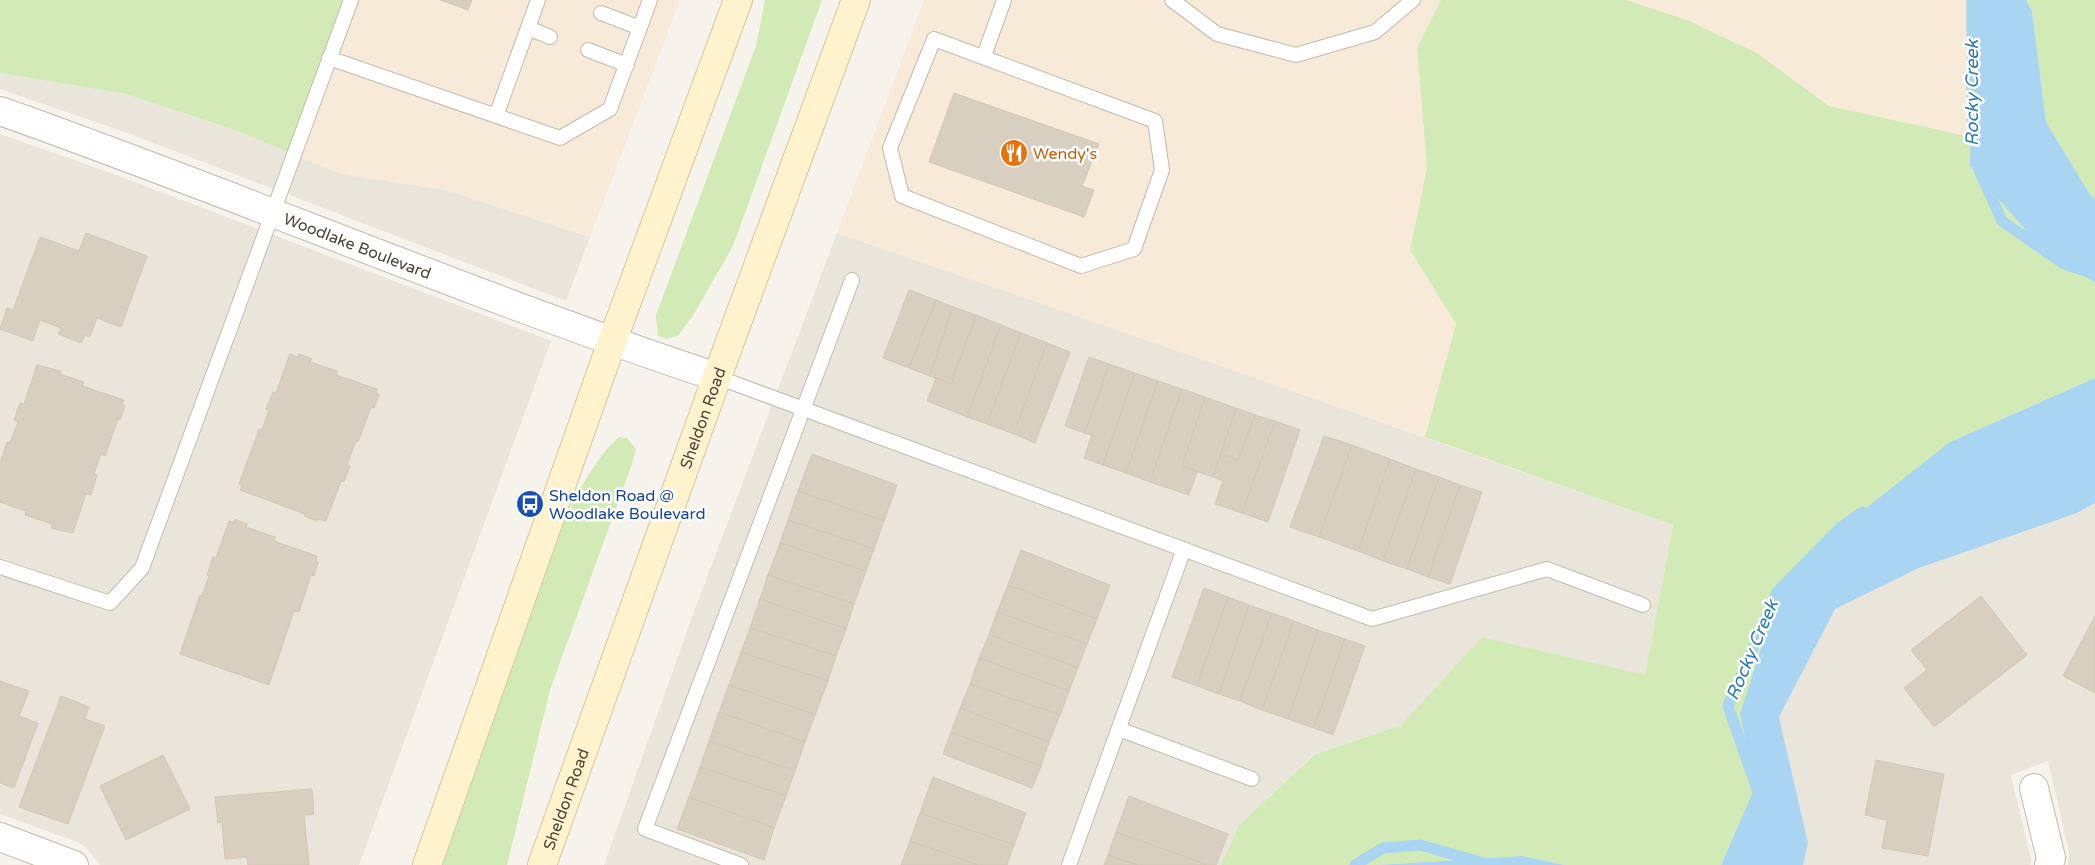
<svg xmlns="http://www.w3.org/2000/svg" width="2095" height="865" viewBox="0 0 2095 865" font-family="'Varela Round',sans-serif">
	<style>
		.residential { fill: #eae5da }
		.commercial { fill: #f7ead8 }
		.green { fill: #d2eab5 }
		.water { fill: #a9d4f2 }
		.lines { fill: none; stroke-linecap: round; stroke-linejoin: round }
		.stream { stroke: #a9d4f2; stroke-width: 11 }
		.building { fill: #d8cfc1; stroke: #d3c7b4 }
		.service-casing { stroke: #c2bbae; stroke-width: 16 }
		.minor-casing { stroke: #c2bbae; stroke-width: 30 }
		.tertiary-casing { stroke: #c2bbae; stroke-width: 30 }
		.secondary-casing { stroke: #d6c79b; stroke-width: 30 }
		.service { stroke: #fff; stroke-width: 14 }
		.minor { stroke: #fff; stroke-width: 28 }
		.tertiary { stroke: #fff; stroke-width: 28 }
		.secondary { stroke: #fff3cd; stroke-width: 28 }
		.labels { text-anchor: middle; stroke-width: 5; stroke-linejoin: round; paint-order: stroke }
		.food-label { font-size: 16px; fill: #c56008; stroke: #fff; text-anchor: start }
		.street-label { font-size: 16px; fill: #4b4439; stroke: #fff }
		.transit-label { font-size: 16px; fill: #164399; stroke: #fff; text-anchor: start }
		.water-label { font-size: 18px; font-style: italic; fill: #2e7ab2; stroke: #fff }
	</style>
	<rect width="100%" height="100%" fill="#f6f3ec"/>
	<g class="residential">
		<polygon points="0,73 126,94 235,130 341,174 446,190 590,237 566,301 133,135 0,89"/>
		<polygon points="0,134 119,176 551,341 359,865 100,865 87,849 80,843 0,814"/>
		<polygon points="837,233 1171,348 1673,525 1645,676 1482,637 1401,725 1314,754 1239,825 1221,865 604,865 692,617"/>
		<polygon points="2095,503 2095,865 2068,865 2069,851 2048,761 2011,775 2031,859 2030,865 1803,865 1808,843 1779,717 1835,608 1919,568 2077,513"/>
	</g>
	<g class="commercial">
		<polygon points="360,0 680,0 590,237 446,190 341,174 300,157"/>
		<polygon points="924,0 1441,0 1417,48 1427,168 1410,250 1456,324 1425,437 837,233"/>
		<polygon points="1626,0 1974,0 1971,137 1829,106 1757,53 1687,20"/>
	</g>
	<g class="green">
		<polygon points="0,0 360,0 300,157 235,130 126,94 0,73"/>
		<polygon points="765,0 822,0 733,246 694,314 678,336 666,339 658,336 656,315 756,46"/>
		<polygon points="1441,0 1626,0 1687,20 1757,53 1829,106 1971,137 1971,166 2029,234 2095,283 2095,378 1950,442 1740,714 1755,787 1721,865 1565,865 1522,856 1377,865 1221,865 1239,825 1315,754 1401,725 1482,637 1645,675 1673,525 1425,437 1456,324 1410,250 1427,168 1417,48"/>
		<polygon points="2026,0 2095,0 2095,198 2091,196 2046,122 2032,11"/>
		<path d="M619 437 627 438 636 449 632 464 550 690 507 865H436L557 537C572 505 592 460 619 437Z"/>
	</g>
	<g class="water">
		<polygon points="1974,0 2026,0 2032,11 2046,122 2091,196 2095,198 2095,283 2029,234 1970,166"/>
		<polygon points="2095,378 2095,503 2077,513 1919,568 1835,609 1779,717 1808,843 1803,865 1721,865 1755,787 1740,714 1777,599 1828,538 1950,442"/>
		<polygon points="1522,856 1565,865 1377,865"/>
	</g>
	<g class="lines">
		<g class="stream">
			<polyline points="1972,136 1972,0"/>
			<polyline points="1979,170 2002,221 2064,264 2095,274"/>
			<polyline points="1760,798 1728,706 1777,592 1840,528 1862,512"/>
			<polyline points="1355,865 1383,848 1420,845 1491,865"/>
		</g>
	</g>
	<g class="building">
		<polygon points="440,0 472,0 468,10"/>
		<polygon points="954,93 1099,144 1082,186 1094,190 1084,217 929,162"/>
		<polygon points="86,233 147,256 121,327 97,318 90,337 85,335 81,343 58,334 61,328 40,320 33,341 0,329 7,308 13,310 40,237 79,251"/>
		<polygon points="909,290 936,300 909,368 883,358"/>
		<polygon points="936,300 953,307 930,376 909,368"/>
		<polygon points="953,307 976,315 951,384 930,376"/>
		<polygon points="976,315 1001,325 967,417 927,401 936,378 951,384"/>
		<polygon points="1001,325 1021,333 987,424 967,417"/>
		<polygon points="1021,333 1047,343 1014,434 987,424"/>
		<polygon points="1047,343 1070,352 1035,443 1014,434"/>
		<polygon points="290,354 298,357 299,354 312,359 310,362 337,371 336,375 377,389 376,393 379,395 374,408 371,407 358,442 356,441 347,465 350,466 344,482 341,481 326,521 318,519 317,521 304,516 305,514 240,490 242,485 239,484 259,429 262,430 269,410 266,409 273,392 276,393"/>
		<polygon points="1089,357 1109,364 1085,433 1065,426"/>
		<polygon points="1109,364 1135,373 1103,465 1084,458 1092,435 1085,433"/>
		<polygon points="37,365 61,371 60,374 84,382 82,386 124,400 122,405 125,406 120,420 118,419 105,456 101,454 94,474 97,475 91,495 86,494 73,533 51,528 52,524 25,515 26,511 0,502 0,463 7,442 10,443 18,422 14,420 20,403 24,404"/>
		<polygon points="1135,373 1158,381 1126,473 1103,465"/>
		<polygon points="1158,381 1182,389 1150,482 1126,473"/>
		<polygon points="1182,389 1205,397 1182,466 1197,472 1189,495 1150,482"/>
		<polygon points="1205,397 1236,408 1213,477 1182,466"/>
		<polygon points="1236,408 1255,415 1238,460 1221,454"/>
		<polygon points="1255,415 1275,421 1242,513 1215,504 1223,481 1213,477 1221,454 1238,460"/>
		<polygon points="1275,421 1300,430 1268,522 1242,513"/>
		<polygon points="1324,436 1352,445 1319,537 1290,527"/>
		<polygon points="1352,445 1390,459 1358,551 1319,537"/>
		<polygon points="812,454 897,485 884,521 798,491"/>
		<polygon points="1390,459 1416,469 1383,561 1358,551"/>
		<polygon points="1416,469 1439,477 1407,569 1383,561"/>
		<polygon points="1439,477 1460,485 1428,577 1407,569"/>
		<polygon points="1460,485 1482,492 1450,584 1428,577"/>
		<polygon points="798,491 884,521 874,549 788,520"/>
		<polygon points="235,519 247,524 246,527 275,537 274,541 317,556 316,561 318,562 314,576 311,575 299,612 294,611 269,685 180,654 200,595 202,596 209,576 207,575 213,557 216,558 229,521 234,522"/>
		<polygon points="788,520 874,549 866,571 780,543"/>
		<polygon points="780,543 866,571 854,604 768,575"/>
		<polygon points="1021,550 1110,585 1097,619 1008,585"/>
		<polygon points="768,575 854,604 846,629 760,599"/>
		<polygon points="1008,585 1097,619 1087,644 997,612"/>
		<polygon points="1204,588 1228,597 1197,686 1172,677"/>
		<polygon points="1981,596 2027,655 1934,727 1904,688 1927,670 1911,650"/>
		<polygon points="1228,597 1249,605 1219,694 1197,686"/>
		<polygon points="760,599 846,629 836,656 750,628"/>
		<polygon points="1249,605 1272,613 1240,701 1219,694"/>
		<polygon points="997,612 1087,644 1078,668 989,635"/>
		<polygon points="1272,613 1294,621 1262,710 1240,701"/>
		<polygon points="2095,616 2095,693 2063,676"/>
		<polygon points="1294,621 1318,630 1288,719 1262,710"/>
		<polygon points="750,628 836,656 828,681 741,652"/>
		<polygon points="1318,630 1345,639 1314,728 1288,719"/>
		<polygon points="989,635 1078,668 1069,691 979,658"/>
		<polygon points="1345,639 1365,646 1333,735 1314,728"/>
		<polygon points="741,652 828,681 815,715 729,685"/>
		<polygon points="979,658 1069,691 1060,715 970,684"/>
		<polygon points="0,681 29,691 19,716 38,723 14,788 0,783"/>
		<polygon points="970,684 1060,715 1049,742 960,708"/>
		<polygon points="729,685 815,715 805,742 719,712"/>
		<polygon points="61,696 89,707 85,719 105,726 68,824 19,807"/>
		<polygon points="960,708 1049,742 1041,766 951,732"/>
		<polygon points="719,712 805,742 795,771 709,741"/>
		<polygon points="951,732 1041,766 1032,788 943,754"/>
		<polygon points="709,741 795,771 786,796 700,767"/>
		<polygon points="163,755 190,809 126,840 100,786"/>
		<polygon points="1876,760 1944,774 1928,856 1882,848 1887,820 1865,815"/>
		<polygon points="700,767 786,796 774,828 689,797"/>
		<polygon points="933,777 1026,813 1014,845 920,813"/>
		<polygon points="312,789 314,814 304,815 309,865 248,865 247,857 225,859 222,822 218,823 215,797"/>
		<polygon points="1129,796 1228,834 1216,865 1207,865 1116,832"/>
		<polygon points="689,797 774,828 764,860 677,829"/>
		<polygon points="920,813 1014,845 1007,865 978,865 910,841"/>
		<polygon points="1116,832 1207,865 1137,865 1108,855"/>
		<polygon points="910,841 978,865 901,865"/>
		<polygon points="1108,855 1137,865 1104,865"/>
	</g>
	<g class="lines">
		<g class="service-casing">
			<g id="service">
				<polyline points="1172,0 1217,34 1296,55 1375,32 1413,0"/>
				<polyline points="601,13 640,28"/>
				<polyline points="528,28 550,37"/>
				<polygon points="934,39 1155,121 1162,170 1134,249 1081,266 902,196 890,148"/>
				<polyline points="588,50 627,65"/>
				<polyline points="984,56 1004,0"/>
				<polyline points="329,58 560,138 610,109 650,0"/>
				<polyline points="496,116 538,0"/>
				<polyline points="717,377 1372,619 1547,569 1643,605"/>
				<polyline points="0,567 110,603 142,568 351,0"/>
				<polyline points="1119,729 1252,779"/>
				<polyline points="741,865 645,829 852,280"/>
				<polyline points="1069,865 1184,549"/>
			</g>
		</g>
		<g class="minor-casing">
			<g id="minor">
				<polyline points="2034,788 2051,858 2049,865"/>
				<polyline points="0,837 74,865"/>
			</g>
		</g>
		<g class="tertiary-casing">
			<g id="tertiary">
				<path id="s1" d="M0 111C241 196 475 297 717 377"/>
			</g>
		</g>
		<g class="secondary-casing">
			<g id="secondary">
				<polyline points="427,865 612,342 738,0"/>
				<path id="s2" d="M542 865 717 377 856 0"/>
			</g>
		</g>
		<use href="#service" class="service"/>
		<use href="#minor" class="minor"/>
		<use href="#tertiary" class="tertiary"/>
		<use href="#secondary" class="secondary"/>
	</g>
	<defs>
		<g id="restaurant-disc" transform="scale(1.4375)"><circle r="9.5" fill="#e8710a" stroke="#fff"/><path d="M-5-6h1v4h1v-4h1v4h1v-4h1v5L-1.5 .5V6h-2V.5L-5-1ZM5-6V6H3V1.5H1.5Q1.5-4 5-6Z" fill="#fff"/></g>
		<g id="bus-disc" transform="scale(1.4375)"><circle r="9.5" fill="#1a4fb4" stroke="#fff"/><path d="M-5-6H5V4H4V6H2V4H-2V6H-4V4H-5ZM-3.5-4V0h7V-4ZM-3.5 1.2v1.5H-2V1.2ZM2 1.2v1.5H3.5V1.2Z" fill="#fff"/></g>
	</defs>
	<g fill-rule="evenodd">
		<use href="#restaurant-disc" x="1014" y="153"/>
		<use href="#bus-disc" x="530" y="504"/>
	</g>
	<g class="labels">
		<g class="food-label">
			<text x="1033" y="159">Wendy's</text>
		</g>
		<g class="street-label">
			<text dy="6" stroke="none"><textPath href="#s1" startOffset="382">Woodlake Boulevard</textPath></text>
			<text dy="6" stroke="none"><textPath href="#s2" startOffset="475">Sheldon Road</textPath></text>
			<text dy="6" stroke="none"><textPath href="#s2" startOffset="70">Sheldon Road</textPath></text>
		</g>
		<g class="transit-label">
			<text x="549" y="501">Sheldon Road @<tspan x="549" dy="18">Woodlake Boulevard</tspan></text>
		</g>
		<g class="water-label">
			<text transform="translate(1972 93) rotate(-90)" y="6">Rocky Creek</text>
			<text transform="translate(1752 650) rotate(-67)" y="6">Rocky Creek</text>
		</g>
	</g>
</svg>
